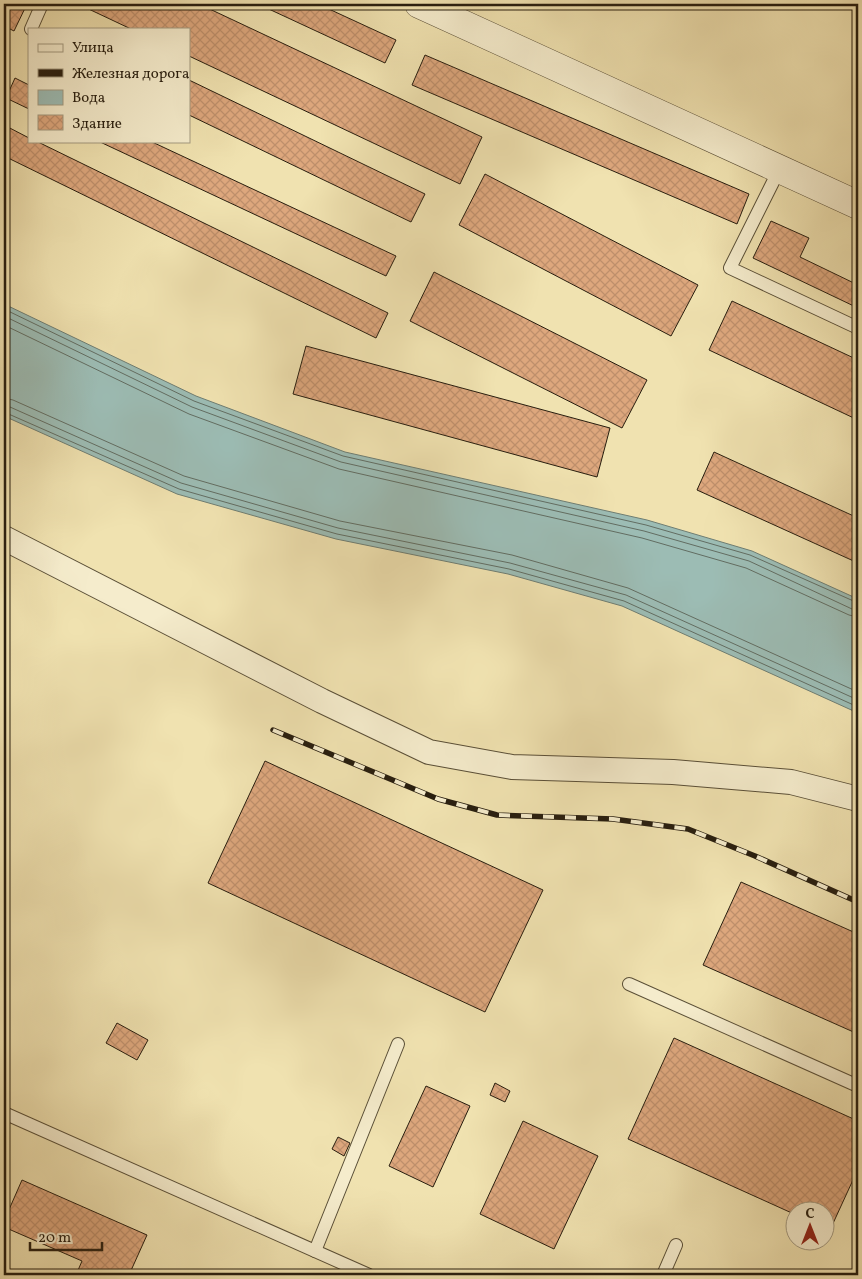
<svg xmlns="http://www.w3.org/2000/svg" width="862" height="1279" viewBox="0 0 862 1279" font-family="Vollkorn,serif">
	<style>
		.water { fill: #9cbcb4; stroke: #6e7d72 }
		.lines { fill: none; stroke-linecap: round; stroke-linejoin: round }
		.shore { stroke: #626d62; stroke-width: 1 }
		.building { fill: url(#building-cross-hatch); stroke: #281e0f }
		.service-casing { stroke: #5a4f37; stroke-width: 14 }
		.minor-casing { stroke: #5a4f37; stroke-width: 26 }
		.tertiary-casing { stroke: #5a4f37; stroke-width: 29 }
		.service { stroke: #f5eccc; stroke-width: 12 }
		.minor { stroke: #f5eccc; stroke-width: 24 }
		.tertiary { stroke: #f5eccc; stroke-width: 28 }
		.rail-casing { stroke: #281e0f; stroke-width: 5.5 }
		.rail { stroke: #f5eccc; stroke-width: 4; stroke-dasharray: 11; stroke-linecap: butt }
	</style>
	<defs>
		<pattern id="building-cross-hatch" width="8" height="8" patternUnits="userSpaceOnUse" patternTransform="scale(1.25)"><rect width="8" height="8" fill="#dda77d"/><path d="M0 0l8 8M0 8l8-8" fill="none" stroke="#be8f6b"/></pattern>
	</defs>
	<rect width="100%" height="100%" fill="#f0e2b0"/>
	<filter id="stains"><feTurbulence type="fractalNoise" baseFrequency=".004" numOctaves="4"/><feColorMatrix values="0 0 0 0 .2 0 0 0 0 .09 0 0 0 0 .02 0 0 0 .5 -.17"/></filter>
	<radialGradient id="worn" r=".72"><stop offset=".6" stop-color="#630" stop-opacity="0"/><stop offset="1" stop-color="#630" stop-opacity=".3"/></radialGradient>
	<polygon class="water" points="4,304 196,396 345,452 647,520 752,551 858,599 858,713 622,606 508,574 336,539 177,494 4,416"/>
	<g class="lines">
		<g class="shore">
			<polyline points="4,309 194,401 343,456 646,525 750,555 858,603"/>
			<polyline points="4,316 192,407 341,462 644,531 749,561 852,609 858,610"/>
			<polyline points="4,325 189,414 339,469 642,538 746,568 849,615 858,617"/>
			<polyline points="4,398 13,400 184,476 340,521 512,555 628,588 858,692"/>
			<polyline points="4,406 10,407 181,483 338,528 510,563 626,595 858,700"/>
			<polyline points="4,412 179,489 337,534 509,569 624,601 858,707"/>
		</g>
	</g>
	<g class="building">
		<polygon points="4,4 27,4 14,31 4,26"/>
		<polygon points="78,4 199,4 482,137 460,184 189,56 189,29 131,29"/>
		<polygon points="258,4 318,4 396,40 385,63"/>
		<polygon points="425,55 749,194 737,224 412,85"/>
		<polygon points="15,78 29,85 29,109 6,98"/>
		<polygon points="189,80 425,194 411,222 189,115"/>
		<polygon points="4,125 29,138 29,141 36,141 388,313 376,338 4,156"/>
		<polygon points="98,141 150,141 396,256 386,276"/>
		<polygon points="485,174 698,285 671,336 459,225"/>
		<polygon points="771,221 809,238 800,257 858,285 858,308 753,258"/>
		<polygon points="434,272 647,380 622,428 410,321"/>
		<polygon points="732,301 858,360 858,420 709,350"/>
		<polygon points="306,346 610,428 597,477 293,394"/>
		<polygon points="714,452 858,518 858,563 697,490"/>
		<polygon points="265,761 543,890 485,1012 208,883"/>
		<polygon points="741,882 858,934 858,1034 703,965"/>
		<polygon points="117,1023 148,1040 137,1060 106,1043"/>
		<polygon points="674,1038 858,1121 858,1169 830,1230 824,1228 824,1212 794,1212 794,1214 628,1139"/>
		<polygon points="495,1083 510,1091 505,1102 490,1095"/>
		<polygon points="426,1086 470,1106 433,1187 389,1166"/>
		<polygon points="523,1121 598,1156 554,1249 480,1214"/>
		<polygon points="338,1137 350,1143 344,1156 332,1149"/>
		<polygon points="22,1180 147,1235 129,1275 76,1275 82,1261 4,1227 4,1221"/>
	</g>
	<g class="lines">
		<g class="service-casing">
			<g id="service">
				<polyline points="31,29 42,4"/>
				<polyline points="780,168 730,268 858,328"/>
				<polyline points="629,984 858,1086"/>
				<polyline points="4,1113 369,1275"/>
				<polyline points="315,1251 398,1044"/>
				<polyline points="663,1275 676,1245"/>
			</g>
		</g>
		<g class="minor-casing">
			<polyline id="minor" points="4,538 322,701 429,752 512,767 673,772 791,782 858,799"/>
		</g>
		<g class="tertiary-casing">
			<polyline id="tertiary" points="419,4 858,205"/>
		</g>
		<use href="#service" class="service"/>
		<use href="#minor" class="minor"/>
		<use href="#tertiary" class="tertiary"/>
		<g class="rail-casing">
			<polyline id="rail" points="273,730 438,799 497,815 613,819 688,829 755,856 858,902"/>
		</g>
		<use href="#rail" class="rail"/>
	</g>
	<rect width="862" height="1279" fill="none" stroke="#f0e2b0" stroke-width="20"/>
	<rect x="5" y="5" width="852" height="1269" fill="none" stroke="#281e0f" stroke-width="2.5"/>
	<rect x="10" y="10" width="842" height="1259" fill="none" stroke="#281e0f"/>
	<rect x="28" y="28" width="162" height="115" fill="#f5eccc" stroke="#a39a80"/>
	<rect x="38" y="44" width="25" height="8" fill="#f5eccc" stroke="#a39a80"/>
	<text x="72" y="52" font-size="15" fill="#281e0f">Улица</text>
	<rect x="38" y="69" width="25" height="8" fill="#281e0f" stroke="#a39a80"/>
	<text x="72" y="78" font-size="15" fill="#281e0f">Железная дорога</text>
	<rect x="38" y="90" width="25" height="15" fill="#9cbcb4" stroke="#a39a80"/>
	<text x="72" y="102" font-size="15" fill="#281e0f">Вода</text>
	<rect x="38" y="115" width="25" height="15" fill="url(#building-cross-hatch)" stroke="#a39a80"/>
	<text x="72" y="128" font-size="15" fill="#281e0f">Здание</text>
	<g transform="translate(810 1226)"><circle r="24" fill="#f5eccc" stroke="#a39a80"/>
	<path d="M0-4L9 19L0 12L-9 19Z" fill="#8f2418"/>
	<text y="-8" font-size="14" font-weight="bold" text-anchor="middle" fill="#281e0f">С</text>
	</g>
	<path d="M30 1242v8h72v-8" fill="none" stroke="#281e0f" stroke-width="2.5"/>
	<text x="38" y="1242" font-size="15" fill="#281e0f" stroke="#f5eccc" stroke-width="4" paint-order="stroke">20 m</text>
	<rect width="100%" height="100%" filter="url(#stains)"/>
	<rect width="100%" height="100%" fill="url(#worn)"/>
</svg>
